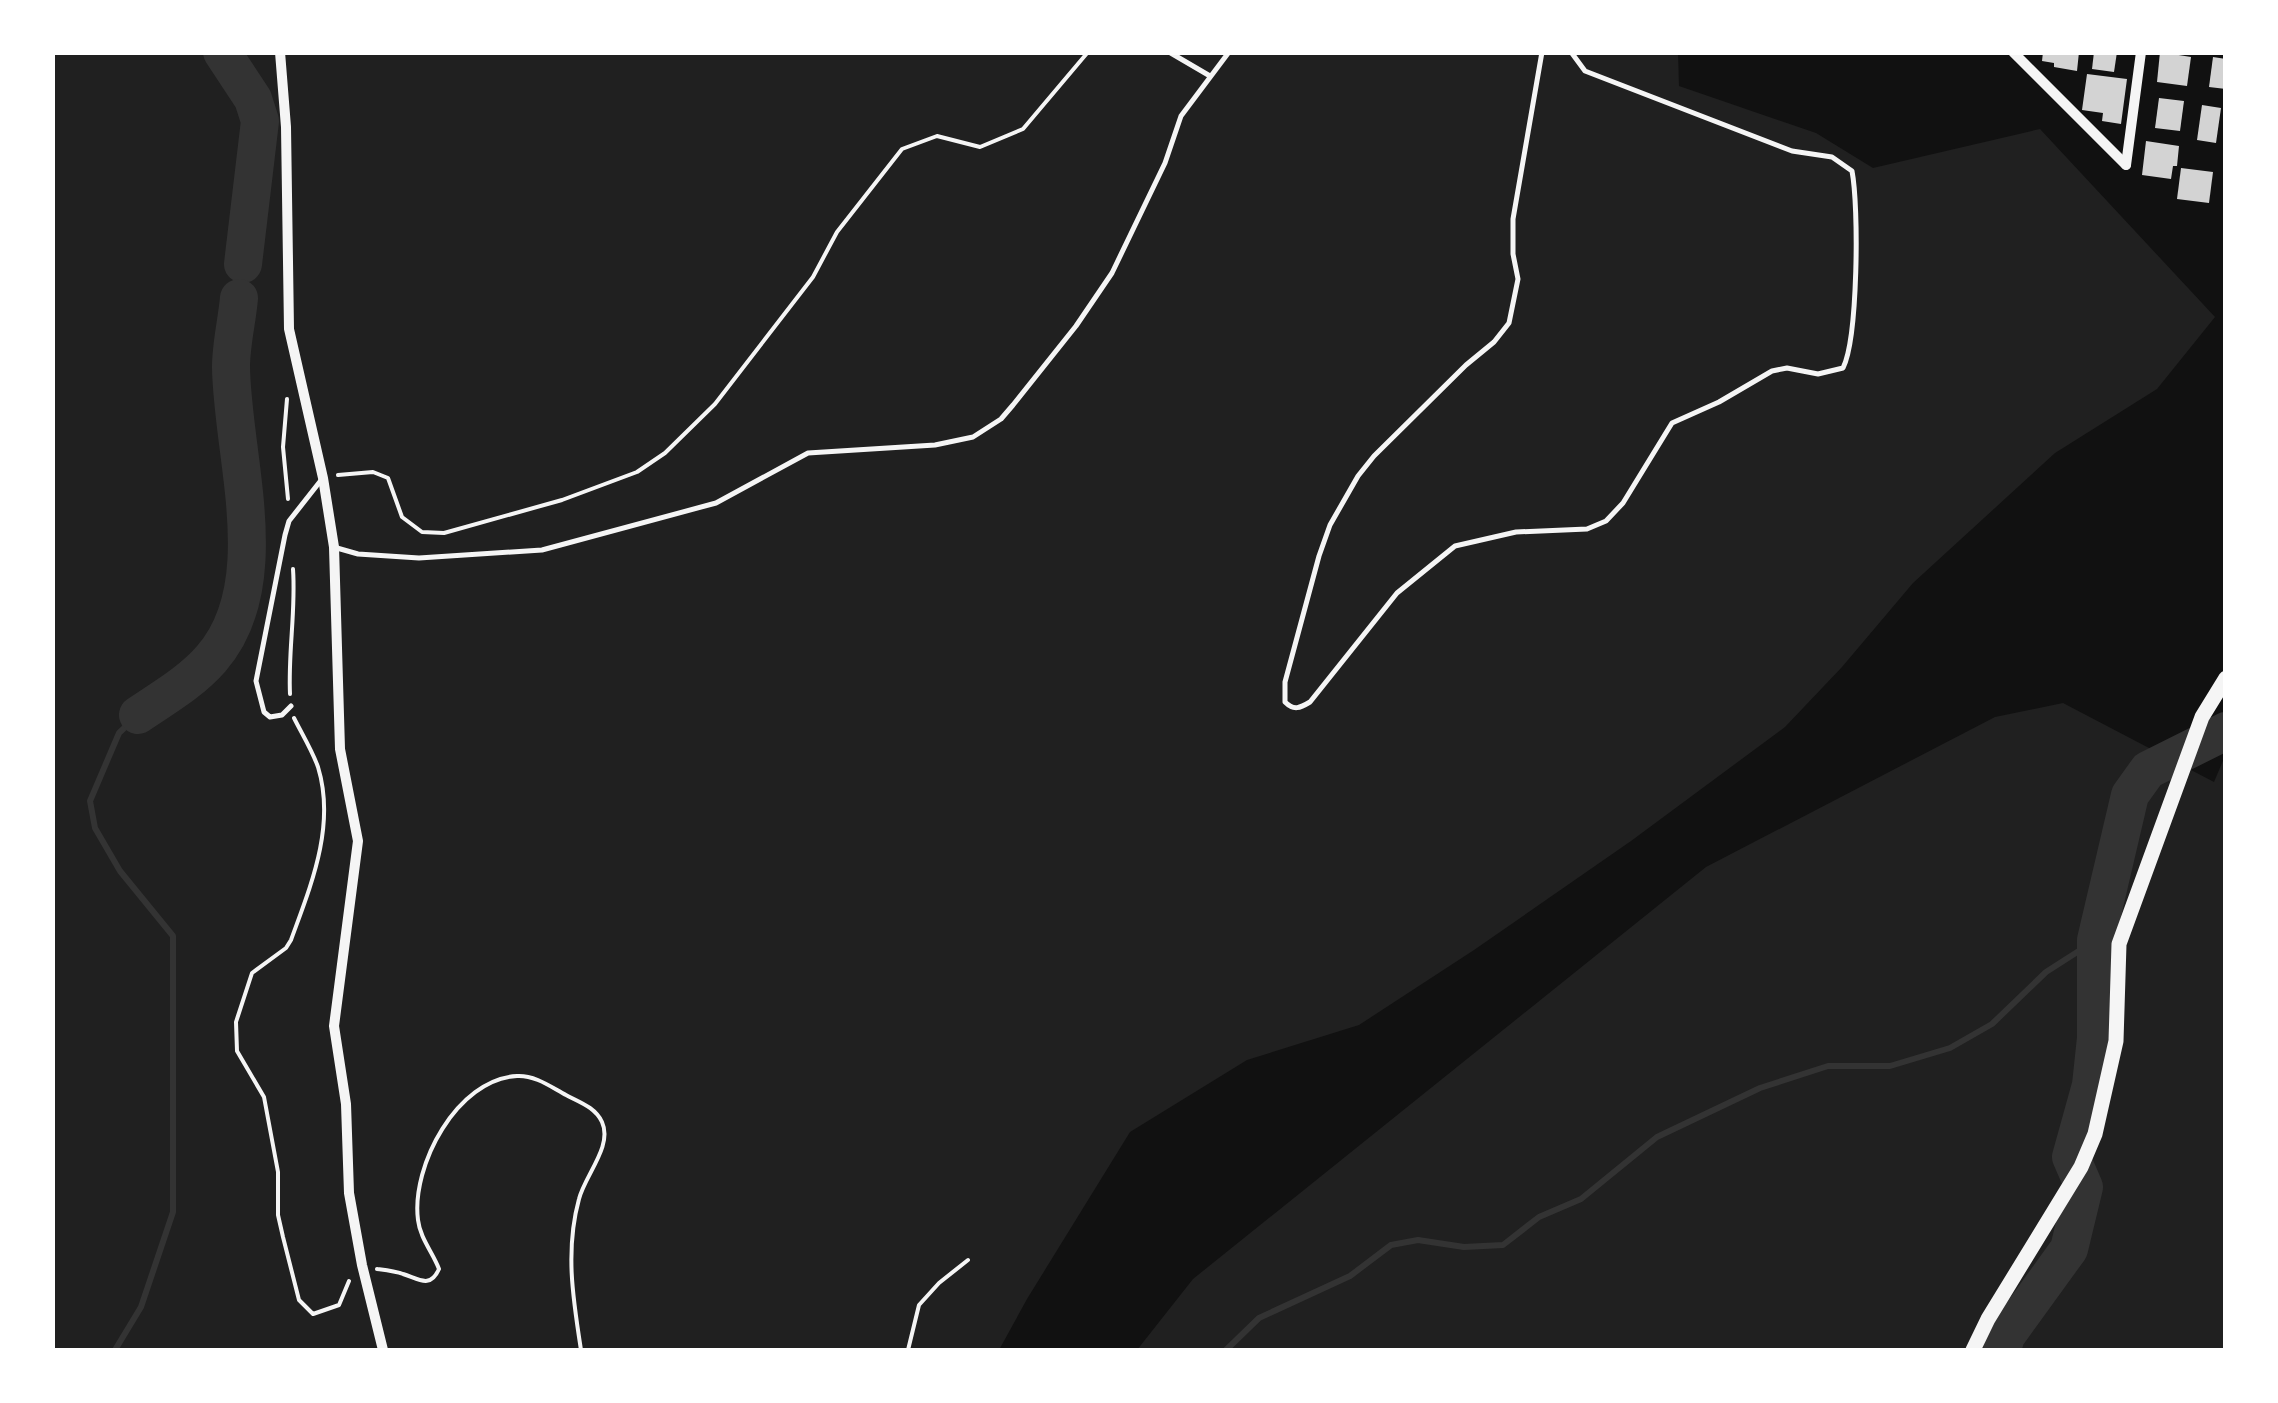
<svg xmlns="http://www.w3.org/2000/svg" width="2278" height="1403" viewBox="0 0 2278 1403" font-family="Karla,sans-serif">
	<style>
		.green { fill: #202020 }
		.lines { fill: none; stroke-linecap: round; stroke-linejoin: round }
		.stream { stroke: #333; stroke-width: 6 }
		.river { stroke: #333; stroke-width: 38 }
		.building { fill: #d3d3d3 }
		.path { stroke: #f5f5f5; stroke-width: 4 }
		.service { stroke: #f5f5f5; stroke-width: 5 }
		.minor { stroke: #f5f5f5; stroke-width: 10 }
		.secondary { stroke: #f5f5f5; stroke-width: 15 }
	</style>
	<rect width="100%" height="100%" fill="#111"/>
	<g class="green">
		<polygon points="52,53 1678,53 1679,86 1816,133 1873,168 2040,129 2215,317 2157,389 2055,453 1913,583 1842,667 1785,727 1631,841 1474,950 1359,1025 1247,1060 1130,1132 1027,1299 999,1350 53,1350"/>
		<polygon points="2063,703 2214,782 2225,756 2225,1350 1137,1350 1193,1279 1706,867 1995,717"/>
	</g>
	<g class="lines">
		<g class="stream">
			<polyline points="115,1350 141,1307 173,1212 173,936 120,871 95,828 90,801 119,733 138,715"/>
			<polyline points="1226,1350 1259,1318 1350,1276 1391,1245 1418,1240 1464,1247 1503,1245 1539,1217 1581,1199 1657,1137 1760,1088 1828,1066 1890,1066 1950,1048 1992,1024 2046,972 2096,940"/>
		</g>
		<g class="river">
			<polyline points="222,52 253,99 260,121 243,264"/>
			<path d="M138 715C163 698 191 682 211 659 277 584 232 456 231 367 231 344 237 321 239 298"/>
			<polyline points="2002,1350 2006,1336 2069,1249 2084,1187 2071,1157 2091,1085 2096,1038 2096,940 2130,795 2148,770 2226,731"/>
		</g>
	</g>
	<g class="building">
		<polygon points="2043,52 2079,52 2077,71 2054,67 2054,63 2042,61"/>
		<polygon points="2094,52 2117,52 2114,72 2092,69"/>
		<polygon points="2160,52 2191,57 2187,86 2157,82"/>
		<polygon points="2213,57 2226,59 2226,89 2209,87"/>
		<polygon points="2087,74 2127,79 2121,124 2102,121 2103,113 2082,110"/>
		<polygon points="2159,98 2184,101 2180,131 2155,128"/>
		<polygon points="2202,105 2221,108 2216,143 2197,140"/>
		<polygon points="2146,141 2179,146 2177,166 2173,166 2171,179 2142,175"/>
		<polygon points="2181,168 2213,172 2209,203 2177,199"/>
	</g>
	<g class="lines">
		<g class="path">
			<polyline points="287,399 283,447 288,499"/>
			<polyline points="338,475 373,472 388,478 402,517 422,532 444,533 562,500 637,472 665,453 715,404 813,277 837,232 902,149 937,136 980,147 1023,129 1088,52"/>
			<path d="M290 694C288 651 296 611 293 569"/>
			<path d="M294 718C302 734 312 750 318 767 336 826 311 885 291 940L286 948 252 973 236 1022 237 1051 264 1097 278 1172V1215L283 1237 299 1300 313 1314 339 1305 349 1281"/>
			<path d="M377 1269C385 1270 395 1271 403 1274 419 1279 430 1289 439 1269 433 1253 420 1238 418 1220 411 1166 457 1079 517 1076 535 1075 551 1087 566 1095 579 1102 595 1107 602 1122 613 1146 585 1175 579 1199 565 1250 573 1299 581 1350"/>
			<polyline points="908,1350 919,1305 939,1283 968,1260"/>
		</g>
		<g class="service">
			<polyline points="1169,52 1210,76"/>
			<path d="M1542 52 1513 219V254L1518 279 1509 323 1494 342 1466 365 1374 456 1358 476 1330 525 1319 556 1285 682V702C1294 711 1300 708 1310 702L1397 593 1455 546 1516 532 1587 529 1606 521 1623 503 1672 423 1719 402 1772 371 1787 368 1818 374 1843 368C1858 338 1859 207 1852 171L1832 157 1792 151 1585 71 1571 52"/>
			<polyline points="337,548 358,554 419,558 542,550 716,503 808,453 935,445 973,437 1001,419 1013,405 1076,326 1112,273 1165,163 1181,116 1229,52"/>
			<polyline points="291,706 282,715 270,717 264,712 256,681 285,535 289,521 322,479"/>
		</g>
		<g class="minor">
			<polyline points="280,52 286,127 289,329 323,478 334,547 340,749 358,841 334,1026 346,1104 349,1193 362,1265 383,1350"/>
			<polyline points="2013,52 2126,165"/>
			<polyline points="2126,165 2141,52"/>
		</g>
		<polyline class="secondary" points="1973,1350 1988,1319 2081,1167 2095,1134 2116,1041 2119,944 2202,717 2226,678"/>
	</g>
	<rect width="2278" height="1403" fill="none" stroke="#ffffff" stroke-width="110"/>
</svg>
